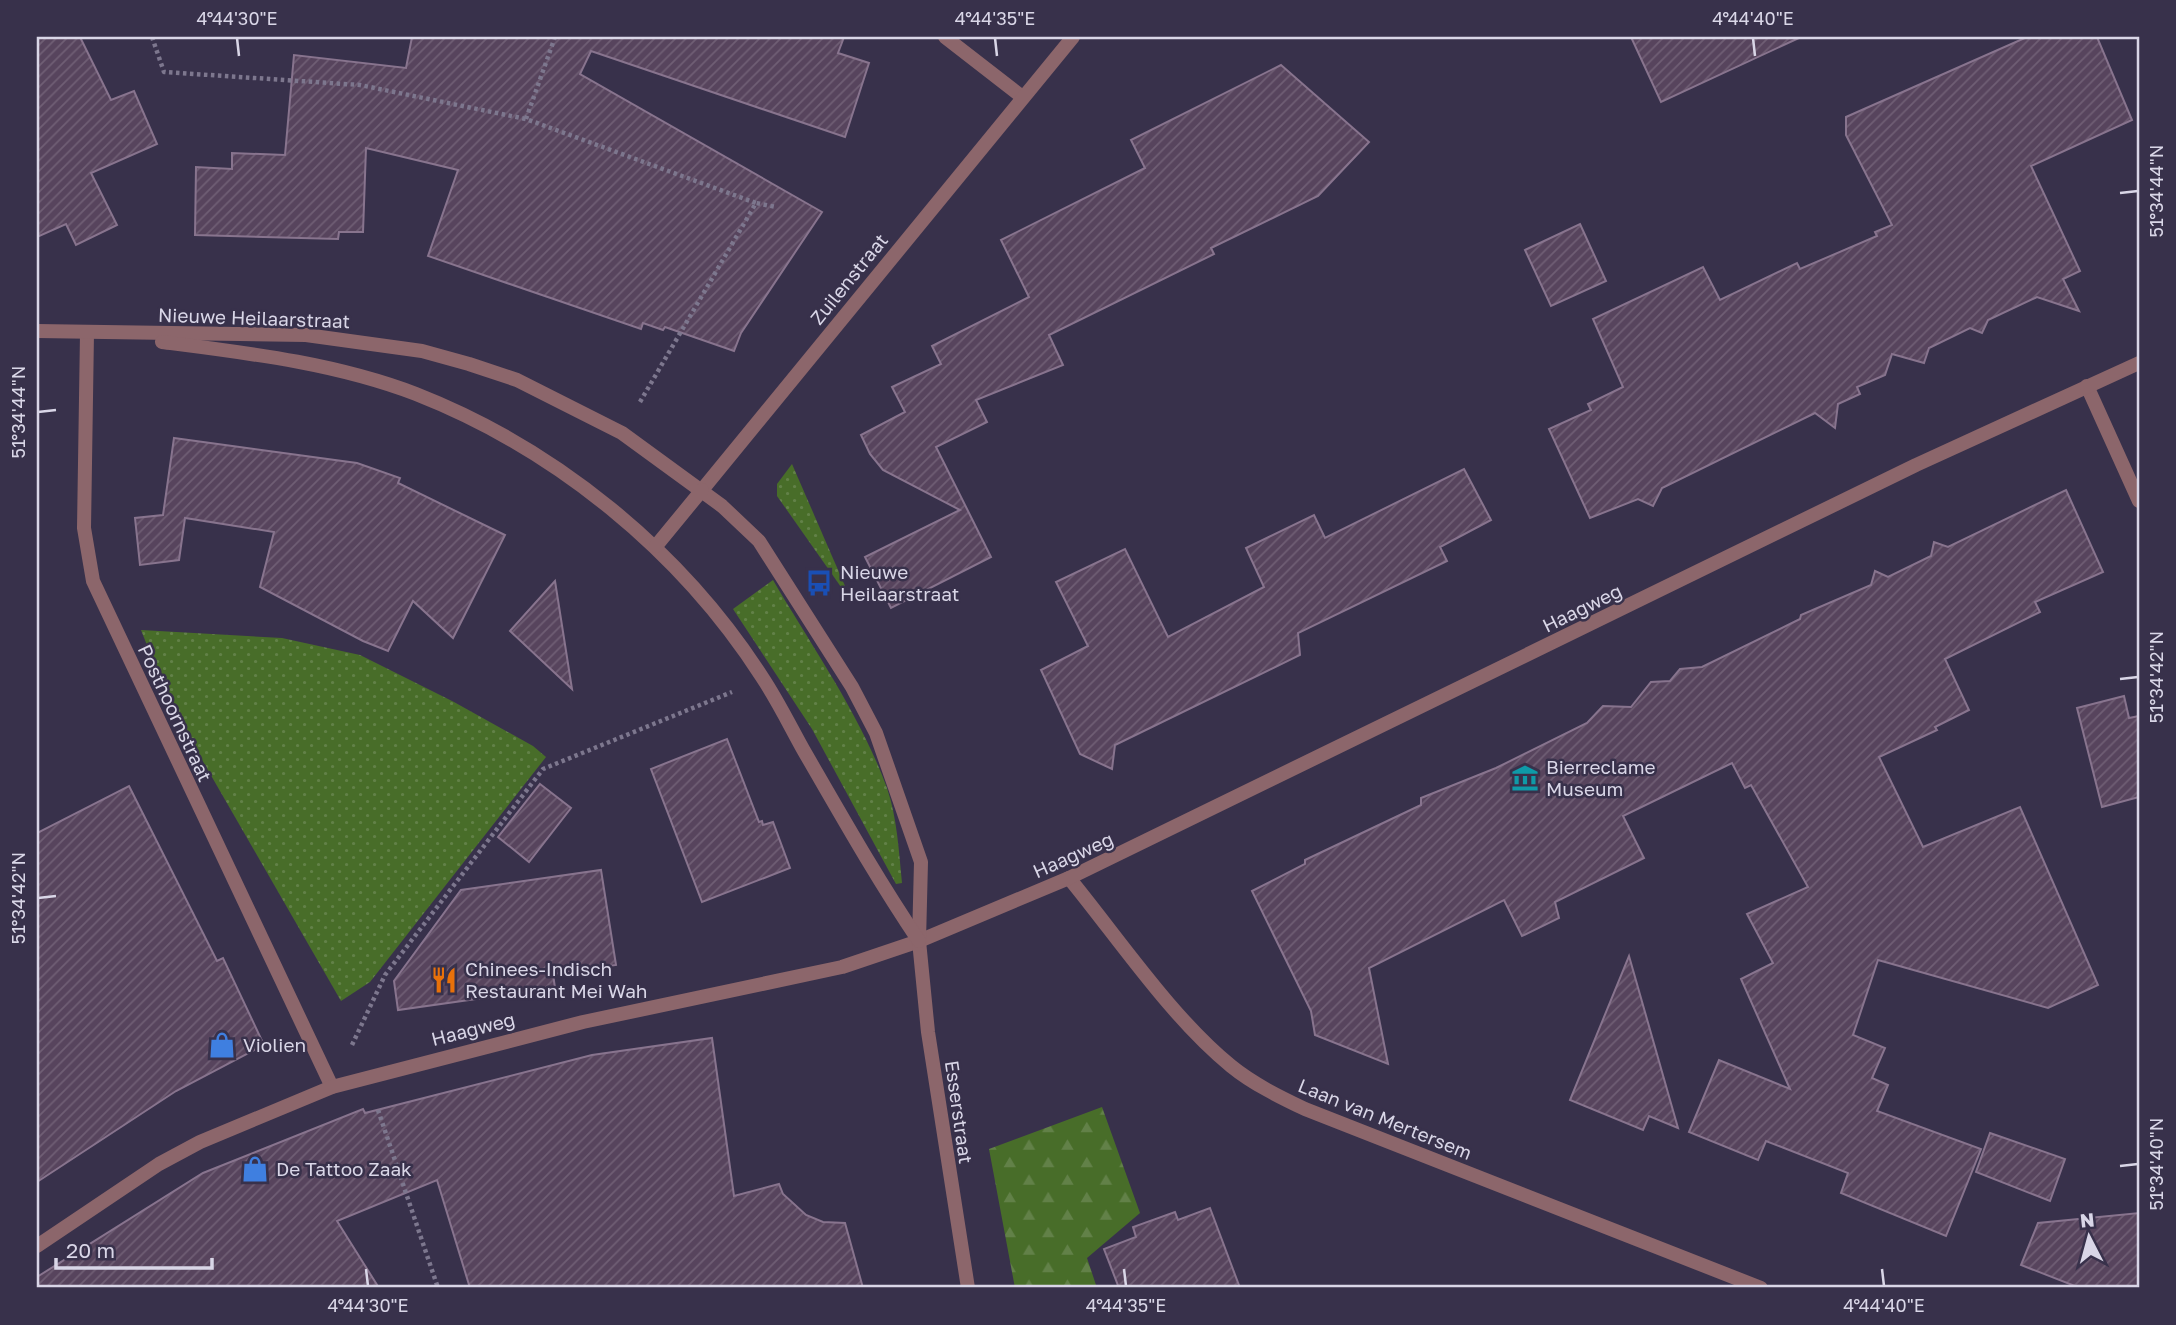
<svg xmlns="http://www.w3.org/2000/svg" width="2176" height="1325" viewBox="0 0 2176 1325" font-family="'Golos Text',sans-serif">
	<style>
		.grass { fill: url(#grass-dots) }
		.forest { fill: url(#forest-firs) }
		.building { fill: url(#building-hatch); stroke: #88748e; stroke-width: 2 }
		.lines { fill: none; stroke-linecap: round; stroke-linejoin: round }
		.path { stroke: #7d778e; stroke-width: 4.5; stroke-dasharray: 3.5 3.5; stroke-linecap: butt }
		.minor { stroke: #8c666b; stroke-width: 14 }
		.tertiary { stroke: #8c666b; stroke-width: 14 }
		.ticks { fill: none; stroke: #d9d6e7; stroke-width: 2.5 }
		.labels { text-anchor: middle; stroke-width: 5; stroke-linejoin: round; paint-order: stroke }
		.street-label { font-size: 19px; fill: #d9d6e7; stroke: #38314b }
		.poi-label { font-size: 19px; fill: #d9d6e7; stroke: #38314b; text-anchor: start }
		.neatline { fill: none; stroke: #d9d6e7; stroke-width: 2.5 }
		.ticks-label { font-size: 18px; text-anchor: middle; fill: #d9d6e7 }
	</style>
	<defs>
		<pattern id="grass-dots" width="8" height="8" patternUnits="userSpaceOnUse" patternTransform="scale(1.75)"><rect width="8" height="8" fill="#486d29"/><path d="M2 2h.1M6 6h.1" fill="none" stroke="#628148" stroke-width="1.8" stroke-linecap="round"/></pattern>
		<pattern id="forest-firs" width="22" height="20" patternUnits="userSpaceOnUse" patternTransform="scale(1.75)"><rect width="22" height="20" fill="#486d29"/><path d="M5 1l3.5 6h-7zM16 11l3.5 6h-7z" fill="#628148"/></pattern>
		<pattern id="building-hatch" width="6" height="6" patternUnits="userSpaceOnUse" patternTransform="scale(1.75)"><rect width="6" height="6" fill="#57445d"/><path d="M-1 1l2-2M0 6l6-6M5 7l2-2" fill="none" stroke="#6f5e74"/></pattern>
	</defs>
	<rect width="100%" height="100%" fill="#38314b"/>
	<g class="grass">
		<polygon points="792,464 845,586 841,587 777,496 777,484"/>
		<path d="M773 580C812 647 860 714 887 788 897 817 899 852 902 883L896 884 812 729 733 609Z"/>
		<polygon points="141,630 282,638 360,655 454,702 533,746 546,757 370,982 341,1001 171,706"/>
	</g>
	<polygon class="forest" points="1102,1107 1140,1213 1087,1258 1097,1288 1015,1288 989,1149"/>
	<g class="building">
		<polygon points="37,37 80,37 111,100 134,91 157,144 91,173 117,225 76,245 66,224 37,237"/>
		<polygon points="412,37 844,37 838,53 869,63 845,137 591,51 580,74 822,212 741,333 734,351 665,327 663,330 643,323 641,329 428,256 458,170 366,148 363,232 339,232 338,239 195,235 196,167 232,169 232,153 285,155 294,55 406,68"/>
		<polygon points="1631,37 1801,37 1661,102"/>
		<polygon points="2027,37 2097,37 2132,120 2031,166 2080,271 2063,279 2079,311 2037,297 1988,320 1982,333 1970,328 1929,348 1924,363 1892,354 1885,375 1857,387 1860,394 1838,404 1835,428 1815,413 1662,488 1653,506 1638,499 1590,518 1549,429 1591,410 1588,404 1623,387 1593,319 1703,267 1720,300 1797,263 1800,269 1877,236 1875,232 1892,225 1846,135 1846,117"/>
		<polygon points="1281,65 1369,142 1318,196 1211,248 1214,254 1049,335 1063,365 976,400 987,422 936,447 991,557 891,608 865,557 960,510 883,470 870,454 861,435 905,412 892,387 941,364 932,346 1029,297 1001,240 1145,168 1131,140"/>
		<polygon points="1580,224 1606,281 1551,306 1525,250"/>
		<polygon points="174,438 357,463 400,478 398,483 505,535 453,638 413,601 388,651 363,641 260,587 274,532 185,518 179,560 140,565 135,518 163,515"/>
		<polygon points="1464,469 1491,520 1440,547 1447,561 1298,633 1300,655 1115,745 1112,769 1080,754 1041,670 1088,646 1056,582 1125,549 1168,637 1264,587 1246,548 1314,515 1325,538"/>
		<polygon points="2066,490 2103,572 2035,602 2040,612 1945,659 1969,710 1935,727 1937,730 1879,757 1923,847 2020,807 2098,985 2048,1008 1878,960 1853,1035 1885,1048 1872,1078 1888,1085 1877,1111 1981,1149 1946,1236 1841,1193 1848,1173 1766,1141 1758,1160 1689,1132 1719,1060 1790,1089 1741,979 1773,963 1747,914 1808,887 1751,785 1745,788 1732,763 1623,816 1644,858 1555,902 1559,918 1522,936 1504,900 1369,968 1388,1064 1315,1035 1311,1011 1252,891 1305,864 1305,860 1421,805 1421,798 1496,768 1587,723 1603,706 1631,707 1651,682 1670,681 1680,669 1702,667 1800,619 1801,615 1871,585 1875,571 1888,577 1931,556 1934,542 1948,547"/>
		<polygon points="555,581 572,689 510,631"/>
		<polygon points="2124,696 2129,718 2139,716 2139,797 2102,807 2077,708"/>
		<polygon points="727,739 759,822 762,821 763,825 773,822 790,868 702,902 651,769"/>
		<polygon points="540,784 571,808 529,862 498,837"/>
		<polygon points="129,786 217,961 223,958 264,1045 176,1091 37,1182 37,833"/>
		<polygon points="601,870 616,965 553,974 555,988 398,1010 394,981 461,890"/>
		<polygon points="1629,956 1678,1128 1649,1116 1643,1130 1570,1100"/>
		<polygon points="712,1038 734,1196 779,1184 783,1194 806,1215 823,1222 845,1223 863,1288 470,1288 437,1180 337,1221 379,1288 37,1288 37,1277 203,1173 363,1109 365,1113 592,1055"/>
		<polygon points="1990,1133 2065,1159 2050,1201 1976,1172"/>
		<polygon points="1210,1208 1240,1288 1119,1288 1104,1249 1136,1237 1133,1227 1175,1212 1178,1220"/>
		<polygon points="2139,1213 2139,1288 2080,1288 2021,1265 2038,1223"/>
	</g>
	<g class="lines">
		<g class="path">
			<polyline points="152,37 164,72 360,85 526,119 756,203"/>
			<polyline points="526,119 555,37"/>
			<polyline points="640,402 756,203 776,207"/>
			<polyline points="352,1045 385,975 543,769 732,692"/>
			<polyline points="378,1110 438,1288"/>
		</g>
		<g class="minor">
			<polyline points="945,37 1021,96"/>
			<polyline points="87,333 84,528 93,581 332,1087"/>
			<polyline points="2087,386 2139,501"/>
			<polyline points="702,490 1073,37"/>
			<path d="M1069 878C1119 939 1171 1017 1231 1066 1253 1084 1280 1097 1305 1109L1761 1288"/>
			<polyline points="37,1246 159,1164 200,1142 332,1087 583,1022 842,967 919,941 1069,878 1916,465 2139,363"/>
		</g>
		<g class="tertiary">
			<polyline points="37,331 306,335 422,351 469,364 517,380 622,433 722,506 759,541 852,687 876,733 921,862 919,941 928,1032 968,1288"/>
			<path d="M162 342C248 353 335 363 416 394 556 449 681 551 762 677 778 701 790 726 804 751 841 815 877 879 919 941"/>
			<polyline points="656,546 702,490"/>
		</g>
	</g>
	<path class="ticks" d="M237 38 239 56M995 38 997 56M1753 38 1755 56M2120 193 2138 191M38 412 56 410M2120 679 2138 677M38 898 56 896M2120 1166 2138 1164M366 1269 368 1286M1124 1269 1126 1286M1882 1269 1884 1286"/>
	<defs>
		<g id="bus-bare" transform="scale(2.1)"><path d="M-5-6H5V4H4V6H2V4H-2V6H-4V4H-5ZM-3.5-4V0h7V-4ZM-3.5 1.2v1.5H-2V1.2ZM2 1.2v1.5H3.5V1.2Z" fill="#1a4fb4" stroke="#38314b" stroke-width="2.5" paint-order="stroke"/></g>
		<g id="museum-bare" transform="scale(2.1)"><path d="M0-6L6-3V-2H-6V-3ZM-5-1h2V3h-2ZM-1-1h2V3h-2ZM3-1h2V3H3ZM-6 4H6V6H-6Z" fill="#0f9aa8" stroke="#38314b" stroke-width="2.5" paint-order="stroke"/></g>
		<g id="restaurant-bare" transform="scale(2.1)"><path d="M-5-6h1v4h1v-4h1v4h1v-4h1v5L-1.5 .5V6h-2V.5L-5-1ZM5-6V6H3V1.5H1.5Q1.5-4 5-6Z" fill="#e8710a" stroke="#38314b" stroke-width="2.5" paint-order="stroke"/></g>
		<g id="shop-bare" transform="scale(2.1)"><path d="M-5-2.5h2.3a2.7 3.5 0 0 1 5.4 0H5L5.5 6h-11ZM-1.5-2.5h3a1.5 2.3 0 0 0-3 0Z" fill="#3f7fe0" stroke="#38314b" stroke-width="2.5" paint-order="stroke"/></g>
	</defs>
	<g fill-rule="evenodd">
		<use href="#bus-bare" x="819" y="583"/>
		<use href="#museum-bare" x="1525" y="778"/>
		<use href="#restaurant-bare" x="444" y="980"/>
		<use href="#shop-bare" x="222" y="1045"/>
		<use href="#shop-bare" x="255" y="1169"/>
	</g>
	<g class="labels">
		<g class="street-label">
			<text transform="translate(849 279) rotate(-51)" y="7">Zuilenstraat</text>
			<text transform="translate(254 318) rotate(2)" y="7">Nieuwe Heilaarstraat</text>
			<text transform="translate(1582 608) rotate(-26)" y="7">Haagweg</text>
			<text transform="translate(175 713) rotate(65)" y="7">Posthoornstraat</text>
			<text transform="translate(1073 855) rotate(-24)" y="7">Haagweg</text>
			<text transform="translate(473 1029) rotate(-14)" y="7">Haagweg</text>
			<text transform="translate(959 1112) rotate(82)" y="7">Esserstraat</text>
			<text transform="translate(1385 1119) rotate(22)" y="7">Laan van Mertersem</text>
		</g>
		<g class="poi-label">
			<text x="840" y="579">Nieuwe<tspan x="840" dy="22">Heilaarstraat</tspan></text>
			<text x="1546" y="774">Bierreclame<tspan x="1546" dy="22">Museum</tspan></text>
			<text x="465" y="976">Chinees-Indisch<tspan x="465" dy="22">Restaurant Mei Wah</tspan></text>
			<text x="243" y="1052">Violien</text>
			<text x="276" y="1176">De Tattoo Zaak</text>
		</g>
	</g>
	<rect width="2176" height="1325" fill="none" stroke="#38314b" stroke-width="77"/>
	<g transform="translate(2089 1237) rotate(354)" stroke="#38314b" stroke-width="5" paint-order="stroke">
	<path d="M0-5L12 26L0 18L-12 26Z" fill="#d9d6e7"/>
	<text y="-10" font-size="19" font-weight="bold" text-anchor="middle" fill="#d9d6e7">N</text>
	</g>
	<path d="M56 1258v10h156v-10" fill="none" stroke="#d9d6e7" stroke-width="3.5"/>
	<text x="66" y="1258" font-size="21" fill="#d9d6e7" stroke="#38314b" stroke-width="5" paint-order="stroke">20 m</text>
	<rect x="38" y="38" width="2100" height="1248" class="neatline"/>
	<g class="ticks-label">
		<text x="237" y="25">4°44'30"E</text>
		<text x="995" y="25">4°44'35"E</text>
		<text x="1753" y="25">4°44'40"E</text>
		<text transform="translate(2157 191) rotate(-90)" y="6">51°34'44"N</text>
		<text transform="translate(19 412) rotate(-90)" y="6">51°34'44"N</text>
		<text transform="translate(2157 677) rotate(-90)" y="6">51°34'42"N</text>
		<text transform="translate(19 898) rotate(-90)" y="6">51°34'42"N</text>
		<text transform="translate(2157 1164) rotate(-90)" y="6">51°34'40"N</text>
		<text x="368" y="1312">4°44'30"E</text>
		<text x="1126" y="1312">4°44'35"E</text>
		<text x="1884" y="1312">4°44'40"E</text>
	</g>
</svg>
